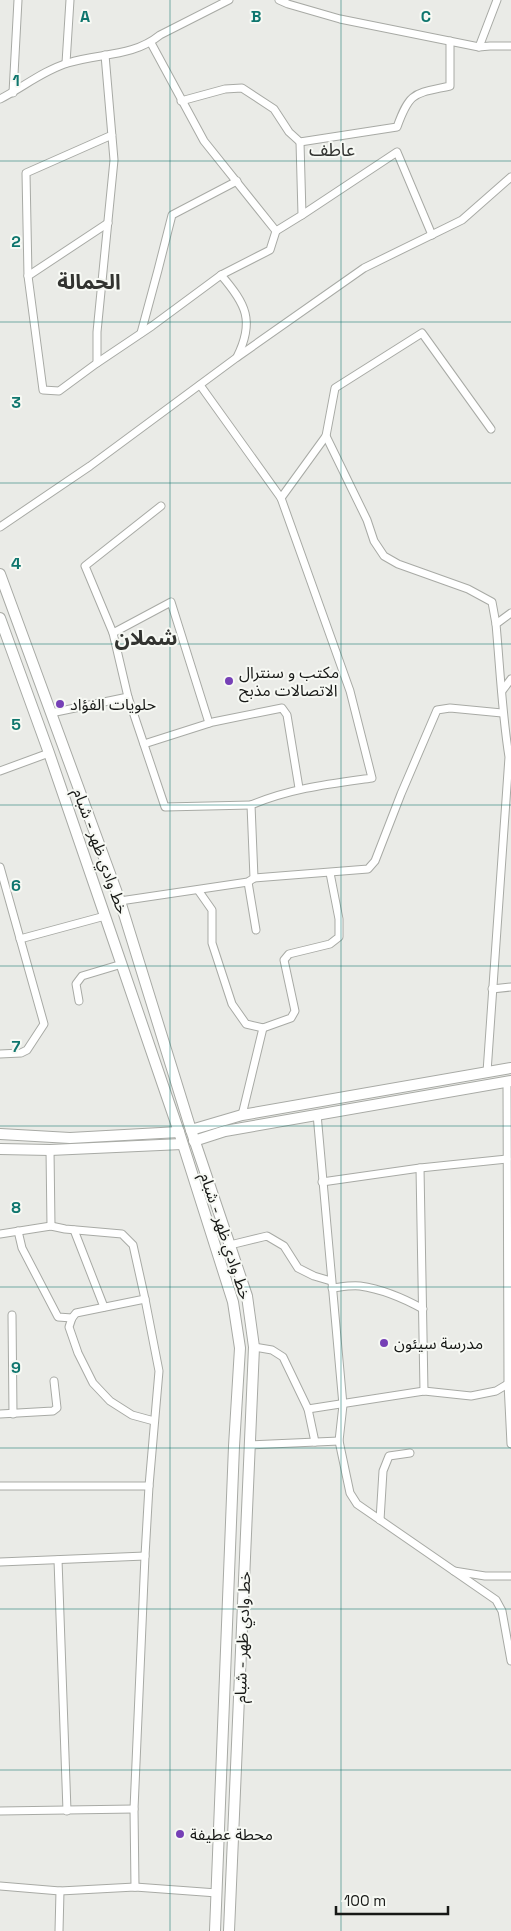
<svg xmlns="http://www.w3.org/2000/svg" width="511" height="1931" viewBox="0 0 511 1931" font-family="'Space Grotesk','Noto Sans Arabic',sans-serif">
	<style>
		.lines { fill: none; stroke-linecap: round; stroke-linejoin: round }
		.street-casing { stroke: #a8aaa5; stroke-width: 9 }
		.secondary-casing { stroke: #a8aaa5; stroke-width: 12 }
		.primary-casing { stroke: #a8aaa5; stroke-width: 12 }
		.street { stroke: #fff; stroke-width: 7 }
		.secondary { stroke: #fff; stroke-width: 10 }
		.primary { stroke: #fff; stroke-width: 10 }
		.grid { fill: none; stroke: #0f766e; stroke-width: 1; stroke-opacity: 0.55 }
		.poi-dot { fill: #7640b6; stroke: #f7f9f4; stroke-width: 2 }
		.labels { text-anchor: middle; stroke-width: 4; stroke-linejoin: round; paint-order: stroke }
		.poi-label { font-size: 16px; fill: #171816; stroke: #f7f9f4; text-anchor: start }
		.street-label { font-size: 16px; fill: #171816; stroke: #f7f9f4 }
		.neighbourhood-label { font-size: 18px; fill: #323330; stroke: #f7f9f4 }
		.district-label { font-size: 21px; font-weight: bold; fill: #323330; stroke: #f7f9f4 }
		.grid-label { font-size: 16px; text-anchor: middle; font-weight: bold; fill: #0f766e; stroke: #f7f9f4; stroke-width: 4; stroke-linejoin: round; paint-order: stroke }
	</style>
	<rect width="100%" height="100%" fill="#eaebe7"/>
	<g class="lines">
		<g class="street-casing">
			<g id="street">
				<polyline points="279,0 288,4 340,19 479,47 490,46 511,46"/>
				<polyline points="479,47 497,0"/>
				<polyline points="105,55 114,160 97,332 97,363 59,391 43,390 28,276 26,173 112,135"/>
				<polyline points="66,63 70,0"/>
				<polyline points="13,93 18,0"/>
				<path d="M0 99C22 88 44 70 68 63 100 53 133 57 160 35L229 0"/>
				<path d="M181 101 225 89 242 88 274 109 289 132 300 142 397 127C410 91 414 94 450 86V41"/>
				<polyline points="302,215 397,152 432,235"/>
				<polyline points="276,231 302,215 300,142"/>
				<path d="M221 275C246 304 255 321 237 357"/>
				<polyline points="28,276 108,223"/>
				<polyline points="141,333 158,270 172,215 237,181"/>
				<polyline points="97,363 152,326 221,275 270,250 276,231 204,141 151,43"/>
				<polyline points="326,436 367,520 374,541 384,556 398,564 468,589 492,602 496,624"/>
				<polyline points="281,498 326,436 335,388 422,333 491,429"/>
				<polyline points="0,527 90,466 236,358 364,268 462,220 511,177"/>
				<polyline points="113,633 85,566 161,506"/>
				<polyline points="502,691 511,679"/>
				<polyline points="128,697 113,633 171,602 209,723"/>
				<polyline points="51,713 128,697 165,807 251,805"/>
				<polyline points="144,744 213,722 282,708 287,715 299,788"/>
				<polyline points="0,771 49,753"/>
				<polyline points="0,867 44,1024 27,1050 21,1053 0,1054"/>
				<polyline points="254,878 368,869 375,861 401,794 437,710 450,708 502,713"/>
				<polyline points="248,882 256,930"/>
				<polyline points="198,890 212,910 212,943 232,1004 246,1024 263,1028 291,1018 295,1011 284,960 289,954 330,944 339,937 339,919 330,873"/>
				<path d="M120 901 248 882 254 878 251 805C292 788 329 784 372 778L350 691 281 498 200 385"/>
				<polyline points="20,939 105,916"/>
				<polyline points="492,989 511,987"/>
				<polyline points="79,1001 76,984 82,976 122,964"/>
				<path d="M487 1072 509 757C502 713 500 668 496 624L511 613"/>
				<polyline points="507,1081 508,1383 511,1444"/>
				<polyline points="317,1114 343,1405 339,1441 350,1493 357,1504 496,1600 502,1611 511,1661"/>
				<polyline points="242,1115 263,1028"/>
				<polyline points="50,1150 51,1226"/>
				<polyline points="420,1168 424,1391"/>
				<polyline points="322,1182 420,1168 507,1159"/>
				<polyline points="74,1230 104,1307"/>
				<polyline points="18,1231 22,1248 58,1317 72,1318"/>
				<polyline points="0,1234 51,1226 65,1229 122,1234 133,1245 145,1299 159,1371 149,1486 145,1556 134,1809 135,1887"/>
				<polyline points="230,1245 267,1236 284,1246 298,1268 314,1276 331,1281"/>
				<path d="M332 1288C341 1287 351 1285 360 1286 381 1289 405 1299 423 1309"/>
				<polyline points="145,1299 76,1313 72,1318 69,1327 78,1353 93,1383 110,1401 132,1415 154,1421"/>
				<polyline points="12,1315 13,1414"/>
				<polyline points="254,1347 272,1350 283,1357 308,1409 315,1442"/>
				<polyline points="308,1409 424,1391 471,1396 496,1391 511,1382"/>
				<polyline points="0,1414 53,1411 57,1408 54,1381"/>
				<polyline points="250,1445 339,1441"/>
				<polyline points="0,1486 149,1486"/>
				<polyline points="380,1520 383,1471 389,1456 410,1453"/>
				<polyline points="58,1560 67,1811"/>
				<polyline points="0,1562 145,1556"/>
				<polyline points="454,1571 485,1576 511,1576"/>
				<polyline points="0,1811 134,1809"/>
				<polyline points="0,1886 60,1891 135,1887 217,1893"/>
				<polyline points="59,1931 60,1891"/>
			</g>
		</g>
		<g class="secondary-casing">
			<g id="secondary">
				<polyline points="191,1130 242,1115 511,1068"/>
				<polyline points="0,1134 70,1138 179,1132"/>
				<polyline points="194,1141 225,1131 511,1081"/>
				<polyline points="0,1149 50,1150 182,1144"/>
			</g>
		</g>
		<g class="primary-casing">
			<g id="primary">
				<polyline points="0,574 120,901 191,1130 247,1296 254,1347 229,1931"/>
				<polyline points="0,618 49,753 105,916 179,1132 233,1302 240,1348 234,1446 215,1931"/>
			</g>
		</g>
		<use href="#street" class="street"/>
		<use href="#secondary" class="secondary"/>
		<use href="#primary" class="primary"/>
	</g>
	<path class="grid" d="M170 0V1931M341 0V1931M0 161H511M0 322H511M0 483H511M0 644H511M0 805H511M0 966H511M0 1126H511M0 1287H511M0 1448H511M0 1609H511M0 1770H511"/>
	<g class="poi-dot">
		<circle cx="229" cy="681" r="5"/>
		<circle cx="60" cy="704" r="5"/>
		<circle cx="384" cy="1343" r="5"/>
		<circle cx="180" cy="1834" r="5"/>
	</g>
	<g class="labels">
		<g class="poi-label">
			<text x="239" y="678">مكتب و سنترال<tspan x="239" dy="18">الاتصالات مذبح</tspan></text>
			<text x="70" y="710">حلويات الفؤاد</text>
			<text x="394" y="1349">مدرسة سيئون</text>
			<text x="190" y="1840">محطة عطيفة</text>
		</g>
		<g class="street-label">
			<text transform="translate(101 851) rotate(70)" y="6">خط وادي ظهر - شبام</text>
			<text transform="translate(226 1236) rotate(72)" y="6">خط وادي ظهر - شبام</text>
			<text transform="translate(242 1637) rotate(-88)" y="6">خط وادي ظهر - شبام</text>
		</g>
		<g class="neighbourhood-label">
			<text x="332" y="156">عاطف</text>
		</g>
		<g class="district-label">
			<text x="89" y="289">الحمالة</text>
			<text x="146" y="645">شملان</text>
		</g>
	</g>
	<g class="grid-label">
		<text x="85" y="22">A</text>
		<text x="256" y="22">B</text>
		<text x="426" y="22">C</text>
		<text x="16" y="86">1</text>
		<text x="16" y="247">2</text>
		<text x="16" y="408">3</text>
		<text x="16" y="569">4</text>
		<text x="16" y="730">5</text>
		<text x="16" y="891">6</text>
		<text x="16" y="1052">7</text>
		<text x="16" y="1213">8</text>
		<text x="16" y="1373">9</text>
	</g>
	<path d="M336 1906v8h112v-8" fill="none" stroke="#171816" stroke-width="2.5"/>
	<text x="344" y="1906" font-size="15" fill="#171816" stroke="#f7f9f4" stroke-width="4" paint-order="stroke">100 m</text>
</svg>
